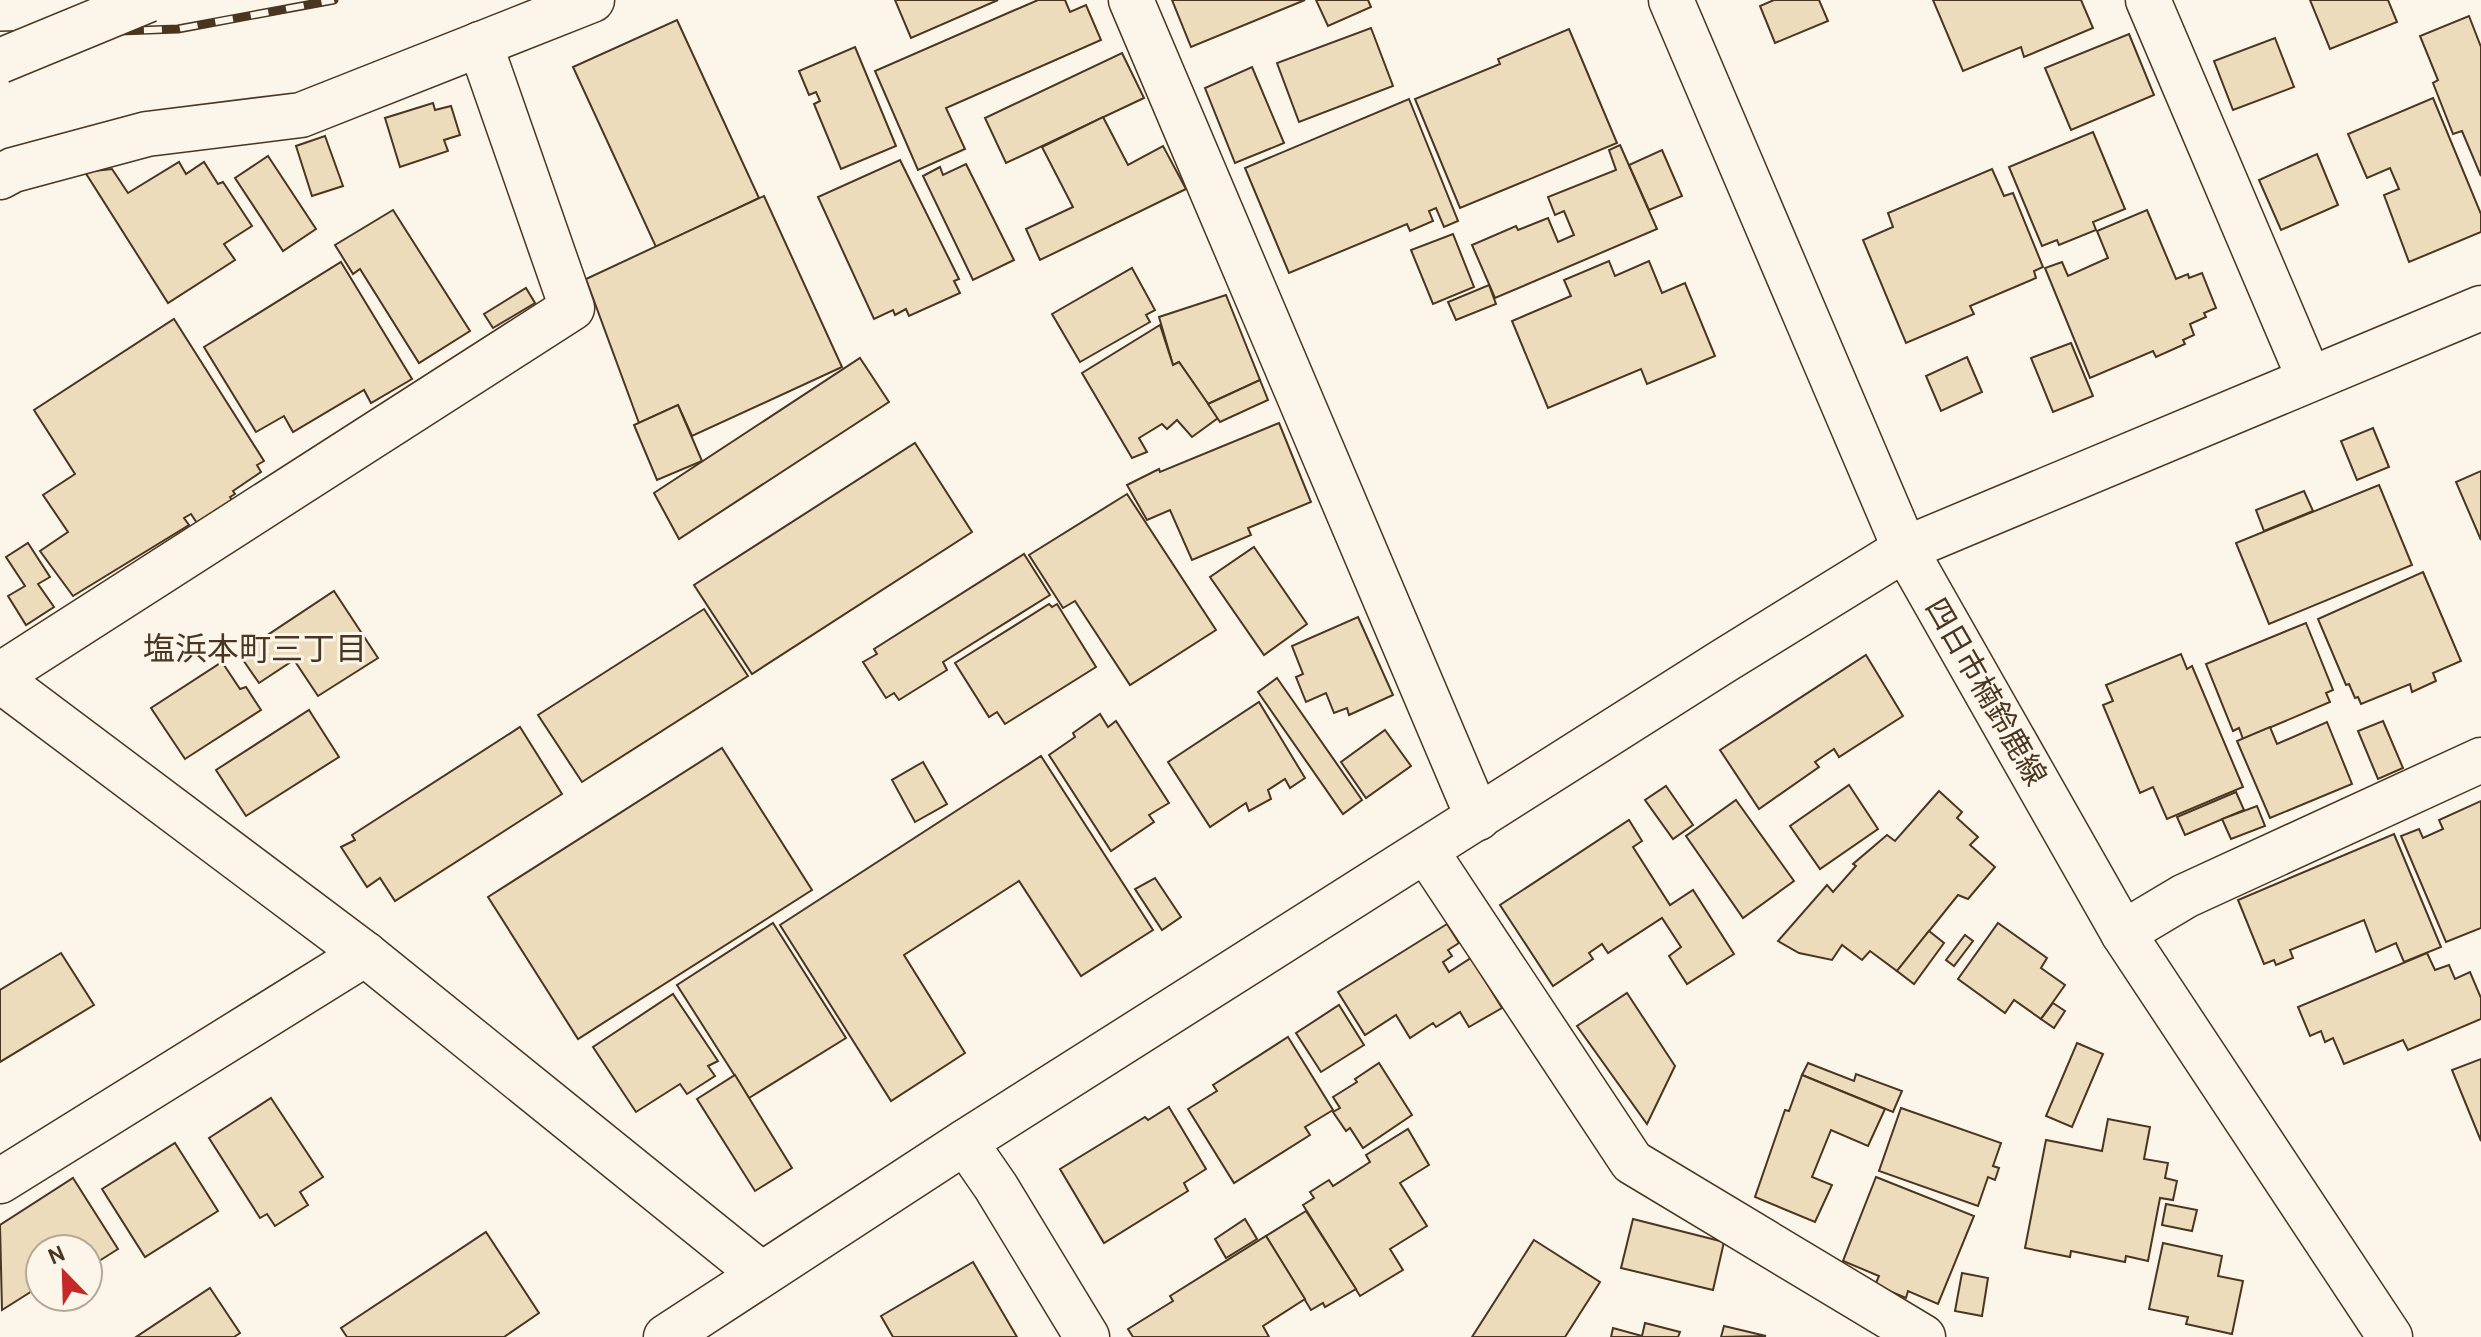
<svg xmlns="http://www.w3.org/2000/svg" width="2481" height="1337" viewBox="0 0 2481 1337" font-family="Cabin,'Noto Sans JP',sans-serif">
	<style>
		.building { fill: #ecdcbc; stroke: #4a3520; stroke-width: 2 }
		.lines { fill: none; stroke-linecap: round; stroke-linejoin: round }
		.minor-casing { stroke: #4a3520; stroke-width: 47 }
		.tertiary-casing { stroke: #4a3520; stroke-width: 47 }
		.primary-casing { stroke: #4a3520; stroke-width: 47 }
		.minor { stroke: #fbf6e9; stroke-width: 44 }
		.tertiary { stroke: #fbf6e9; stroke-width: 44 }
		.primary { stroke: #fbf6e9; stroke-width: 44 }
		.rail-casing { stroke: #4a3520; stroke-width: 9 }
		.rail { stroke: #fbf6e9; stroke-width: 6; stroke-dasharray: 18; stroke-linecap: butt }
		.tertiary-bridge-casing { stroke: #4a3520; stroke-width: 47; stroke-linecap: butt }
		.tertiary-bridge { stroke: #fbf6e9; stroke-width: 44 }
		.labels { text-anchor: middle; stroke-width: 6; stroke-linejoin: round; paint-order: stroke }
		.street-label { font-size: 30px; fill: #4a3520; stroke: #fbf6e9 }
		.neighbourhood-label { font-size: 32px; fill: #4a3520; stroke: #fbf6e9 }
	</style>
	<rect width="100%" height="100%" fill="#fbf6e9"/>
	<g class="building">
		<polygon points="895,0 998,0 911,38"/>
		<polygon points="1038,0 1065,0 1070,12 1086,5 1101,40 946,108 965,149 918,170 875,71"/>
		<polygon points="1172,0 1305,0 1191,47"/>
		<polygon points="1316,0 1368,0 1371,7 1328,26"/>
		<polygon points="1774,0 1819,0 1828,21 1775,43 1760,6"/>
		<polygon points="1933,0 2081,0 2093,28 2024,57 2021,47 1963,71"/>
		<polygon points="2310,0 2388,0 2397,22 2330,49"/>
		<polygon points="2469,16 2481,47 2481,176 2462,131 2453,134 2433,83 2438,80 2420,36"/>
		<polygon points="677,20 759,198 656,247 573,67"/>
		<polygon points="1371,28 1393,86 1299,122 1277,63"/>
		<polygon points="1569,29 1617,143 1460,208 1415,99 1500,64 1498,59"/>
		<polygon points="2129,34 2154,95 2071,130 2045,68"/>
		<polygon points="2275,38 2294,87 2233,110 2214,61"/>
		<polygon points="855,47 896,146 841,169 814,104 820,101 816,92 809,95 799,71"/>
		<polygon points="1122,53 1144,98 1006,163 985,118"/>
		<polygon points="1252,67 1284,143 1235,163 1205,88"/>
		<polygon points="2433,98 2481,214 2481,232 2409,262 2384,195 2399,189 2390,168 2367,178 2348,134"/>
		<polygon points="1409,99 1458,221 1444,227 1436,208 1429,211 1433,221 1410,231 1407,224 1289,273 1245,168"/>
		<polygon points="433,103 435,110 451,106 460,135 444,140 448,151 400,167 385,118"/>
		<polygon points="1103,117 1128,165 1163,146 1186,189 1040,260 1026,229 1073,207 1042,147"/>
		<polygon points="2093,132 2125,209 2093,222 2096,230 2059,245 2057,240 2042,246 2009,167"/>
		<polygon points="325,136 343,186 312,196 296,146"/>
		<polygon points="1620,145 1657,229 1495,298 1472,245 1516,226 1518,230 1548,218 1558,242 1574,235 1564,211 1555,215 1548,197 1616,170 1609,150"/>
		<polygon points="1662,150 1682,196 1649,210 1629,165"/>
		<polygon points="2317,154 2338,205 2281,230 2259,180"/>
		<polygon points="268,156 316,229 283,251 235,178"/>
		<polygon points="900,160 959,279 954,281 960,293 909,316 906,309 895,315 893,310 874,319 818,197"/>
		<polygon points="179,162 186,174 204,162 218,184 223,182 252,226 224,244 235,260 168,303 85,172 112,169 128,193"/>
		<polygon points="966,164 1014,260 973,280 923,176 940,167 943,175"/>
		<polygon points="1992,169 2004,196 2013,193 2043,267 2034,271 2036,278 1970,306 1974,314 1906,343 1863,240 1893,227 1888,213"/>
		<polygon points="764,196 842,367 692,436 678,405 639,423 586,279"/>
		<polygon points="393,210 470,331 419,363 360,269 353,274 335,245"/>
		<polygon points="2147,210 2176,279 2188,274 2189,278 2202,273 2216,308 2204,313 2206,317 2190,324 2194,335 2183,340 2185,344 2156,357 2153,351 2090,378 2045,268 2062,262 2068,276 2108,258 2097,231"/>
		<polygon points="1453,234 1474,287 1433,304 1411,250"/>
		<polygon points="1609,261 1615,276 1649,261 1662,293 1685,283 1715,356 1647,384 1641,369 1548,408 1512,321 1571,296 1564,280"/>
		<polygon points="341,262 412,379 371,403 364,390 293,432 284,416 256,432 204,347"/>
		<polygon points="1132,268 1155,310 1146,315 1150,322 1080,362 1052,314"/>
		<polygon points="1489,285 1496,304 1456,320 1448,302"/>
		<polygon points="526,288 535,303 493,328 484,314"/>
		<polygon points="1226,295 1260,380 1208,404 1179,362 1173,365 1159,317"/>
		<polygon points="174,319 264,461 257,465 261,472 233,491 235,494 230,497 232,500 197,523 191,514 184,518 189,525 73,596 40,551 68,532 43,495 75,474 34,410"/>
		<polygon points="1160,325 1173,365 1179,362 1218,418 1192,437 1177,420 1167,429 1162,424 1139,438 1147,452 1132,458 1082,373"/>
		<polygon points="2071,343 2093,396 2053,412 2031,358"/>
		<polygon points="1967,357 1982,392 1941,411 1926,376"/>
		<polygon points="860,358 889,402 679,539 654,493"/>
		<polygon points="1260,380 1268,400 1220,422 1208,404"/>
		<polygon points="678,405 702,461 657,480 634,425"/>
		<polygon points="1279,423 1311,502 1248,528 1251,535 1192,560 1170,510 1147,520 1127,485 1159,469 1160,472"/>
		<polygon points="2373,428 2389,467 2357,480 2341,441"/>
		<polygon points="915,443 972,532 752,674 694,585"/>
		<polygon points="2481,471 2481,540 2456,482"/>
		<polygon points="2379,485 2412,565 2269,624 2236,543"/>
		<polygon points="2304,491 2313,511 2264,531 2256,510"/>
		<polygon points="1127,494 1216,630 1130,685 1075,601 1063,608 1029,555"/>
		<polygon points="28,543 50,577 38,584 54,607 26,625 8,596 25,586 6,557"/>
		<polygon points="1254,547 1307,624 1264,655 1210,577"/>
		<polygon points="1024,554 1050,595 943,662 947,670 899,700 894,693 886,698 863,662 877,654 874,649"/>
		<polygon points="2423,572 2461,661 2433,673 2436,681 2412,692 2410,684 2361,704 2358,697 2355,698 2349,684 2346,685 2318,619"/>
		<polygon points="334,591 378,658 318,696 294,660 259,683 239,654"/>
		<polygon points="1049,604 1052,607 1057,604 1096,667 1005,724 997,712 989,717 955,663"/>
		<polygon points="704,609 748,676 582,782 538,715"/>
		<polygon points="1358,617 1393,695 1349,715 1347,708 1334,713 1326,693 1306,702 1296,677 1303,674 1292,646"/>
		<polygon points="2306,623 2333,690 2326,693 2330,702 2243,739 2239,728 2233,731 2206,664"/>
		<polygon points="2181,654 2187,669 2192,666 2243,787 2167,819 2153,787 2140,793 2103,705 2113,701 2106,685"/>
		<polygon points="1866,655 1903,716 1839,757 1834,749 1815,762 1819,767 1759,809 1720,750"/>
		<polygon points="222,662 240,689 246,687 261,710 185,759 151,708"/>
		<polygon points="1277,678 1362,800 1343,814 1258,692"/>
		<polygon points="1259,702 1305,778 1290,788 1285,779 1268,790 1271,799 1249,811 1246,803 1210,827 1168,762"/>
		<polygon points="309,710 339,757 246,816 216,770"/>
		<polygon points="1100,714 1108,727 1116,721 1169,803 1149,815 1154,822 1111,851 1049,755 1075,737 1073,733"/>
		<polygon points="2383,721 2403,768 2378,779 2358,731"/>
		<polygon points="2327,722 2352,784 2270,818 2237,741 2270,727 2277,744"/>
		<polygon points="520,727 562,794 395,901 380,878 367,887 341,847 355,840 352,835"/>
		<polygon points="1385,730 1411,766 1366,798 1341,762"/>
		<polygon points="722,748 812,890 578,1039 488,897"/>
		<polygon points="1041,756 1153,930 1081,976 1019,881 904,955 965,1053 891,1101 780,925"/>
		<polygon points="923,762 947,804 915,822 892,780"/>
		<polygon points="1849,785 1878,829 1820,869 1790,826"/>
		<polygon points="1666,786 1693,825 1673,839 1645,800"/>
		<polygon points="1939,791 1962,812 1957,818 1978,837 1970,845 1995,867 1968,899 1958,895 1897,971 1870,951 1862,960 1842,945 1832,960 1799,953 1778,941 1827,885 1833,892 1856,866 1853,864 1887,835 1895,841"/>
		<polygon points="2236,792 2244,810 2185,835 2177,817"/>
		<polygon points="1736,800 1794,881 1743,918 1686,836"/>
		<polygon points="2481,801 2481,928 2446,942 2401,836 2419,829 2423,838 2443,829 2439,820"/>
		<polygon points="2257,806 2265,826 2231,839 2222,819"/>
		<polygon points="1629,820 1642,841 1633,847 1670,905 1693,890 1734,954 1687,984 1669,956 1681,947 1662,918 1608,953 1602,944 1589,953 1593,959 1553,986 1500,905"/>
		<polygon points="2394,834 2441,947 2404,962 2396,943 2376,952 2364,920 2290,950 2293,958 2276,965 2274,960 2264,964 2238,900"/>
		<polygon points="1155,878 1181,917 1162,930 1135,889"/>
		<polygon points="773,923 846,1038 749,1098 677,985"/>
		<polygon points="1998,923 2047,958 2041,968 2065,985 2041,1019 2014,1000 2005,1013 1958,979"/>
		<polygon points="1447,924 1459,943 1448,950 1452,956 1443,962 1449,972 1471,958 1502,1008 1469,1027 1460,1012 1436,1027 1433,1023 1410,1038 1396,1015 1365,1035 1338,992"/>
		<polygon points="1929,931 1944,943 1914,984 1897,971"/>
		<polygon points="1965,935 1973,941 1954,966 1946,960"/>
		<polygon points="61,953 94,1005 0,1062 0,990"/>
		<polygon points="2427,953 2435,970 2449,965 2455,979 2470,972 2481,998 2481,1019 2408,1050 2403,1040 2344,1064 2333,1038 2325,1042 2321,1031 2310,1036 2298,1007"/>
		<polygon points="1627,993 1675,1066 1647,1124 1577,1026"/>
		<polygon points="673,994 718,1061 708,1066 715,1076 687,1094 680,1084 636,1112 593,1047"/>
		<polygon points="2053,1003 2065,1011 2054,1028 2041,1019"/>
		<polygon points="1339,1005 1364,1045 1321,1072 1296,1033"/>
		<polygon points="1288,1037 1333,1110 1305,1127 1310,1135 1234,1183 1188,1109 1217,1091 1213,1085"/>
		<polygon points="2077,1043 2103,1054 2072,1127 2046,1116"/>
		<polygon points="2481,1059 2481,1141 2452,1070"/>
		<polygon points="1379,1063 1412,1115 1363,1148 1350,1128 1346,1131 1333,1112 1340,1108 1333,1097 1357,1082 1355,1079"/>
		<polygon points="1808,1063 1854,1081 1856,1074 1902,1091 1893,1112 1802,1075"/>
		<polygon points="735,1075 792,1168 755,1191 697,1099"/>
		<polygon points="1802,1075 1885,1109 1868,1146 1831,1130 1812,1177 1832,1185 1815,1222 1755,1197 1785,1110 1789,1111"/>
		<polygon points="271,1098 323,1177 300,1192 308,1205 275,1226 267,1214 260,1218 209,1138"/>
		<polygon points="1169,1107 1206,1169 1184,1183 1188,1191 1104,1243 1060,1169 1145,1117 1148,1120"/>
		<polygon points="1901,1108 2001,1143 1993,1166 1999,1168 1995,1180 1988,1177 1978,1206 1879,1171"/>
		<polygon points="2108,1119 2150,1127 2144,1159 2168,1163 2165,1178 2177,1181 2173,1200 2160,1198 2148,1261 2126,1256 2125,1262 2071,1251 2070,1257 2025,1248 2046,1140 2102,1151"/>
		<polygon points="1408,1129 1429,1165 1400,1183 1427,1226 1390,1249 1403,1270 1360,1296 1303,1205 1314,1198 1310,1192 1329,1180 1333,1186 1370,1162 1366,1155"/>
		<polygon points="175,1143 218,1211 145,1257 102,1189"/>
		<polygon points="1876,1177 1974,1216 1938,1304 1908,1291 1906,1298 1875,1285 1879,1276 1843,1261"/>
		<polygon points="73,1178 118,1249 88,1268 88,1249 40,1249 40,1286 2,1310 0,1225"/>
		<polygon points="2166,1204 2197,1210 2192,1231 2162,1225"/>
		<polygon points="1306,1211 1356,1289 1325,1307 1323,1303 1311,1310 1266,1236"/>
		<polygon points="1245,1219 1257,1239 1226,1258 1215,1239"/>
		<polygon points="1633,1219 1724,1242 1713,1290 1621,1268"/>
		<polygon points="486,1232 539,1313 504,1337 347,1337 341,1328"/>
		<polygon points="1266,1236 1305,1299 1263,1326 1269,1337 1133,1337 1128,1329 1173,1301 1170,1296"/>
		<polygon points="1534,1240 1600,1282 1565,1337 1472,1337"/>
		<polygon points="2163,1243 2222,1256 2218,1276 2243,1281 2232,1334 2186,1324 2188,1317 2149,1309"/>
		<polygon points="973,1262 1017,1337 893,1337 881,1316"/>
		<polygon points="1962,1273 1988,1278 1982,1316 1955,1311"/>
		<polygon points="210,1288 240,1333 234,1337 136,1337"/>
		<polygon points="1645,1323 1680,1332 1678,1337 1611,1337 1613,1328 1642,1336"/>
		<polygon points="1724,1326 1766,1336 1721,1337"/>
	</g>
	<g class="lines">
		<g class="minor-casing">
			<g id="minor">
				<polyline points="1131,0 1478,818"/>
				<polyline points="2148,0 2309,378"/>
				<polyline points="0,177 13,170 147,134 301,115 592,0"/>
				<polyline points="0,675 572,308 480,44"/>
				<polyline points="0,680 365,954 760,1273"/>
				<polyline points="1426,851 1632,1162 1923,1337"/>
				<polyline points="2123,933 2185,896 2481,760"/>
				<polyline points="965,1142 996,1187 1087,1337"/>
				<polyline points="0,1181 365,954"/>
			</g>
		</g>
		<g class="tertiary-casing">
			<polyline id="tertiary" points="666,1337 965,1142 1722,662 1905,549 2481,308"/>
		</g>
		<g class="primary-casing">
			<polyline id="primary" points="1671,0 1905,549 2123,933 2390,1337"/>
		</g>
		<use href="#minor" class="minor"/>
		<use href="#tertiary" class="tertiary"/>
		<use href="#primary" class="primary"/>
		<g class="rail-casing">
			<polyline id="rail" points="0,35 178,29 334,0"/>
		</g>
		<use href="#rail" class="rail"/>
		<g class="tertiary-bridge-casing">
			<polyline id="tertiary-bridge" points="0,61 148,0"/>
		</g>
		<use href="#tertiary-bridge" class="tertiary-bridge"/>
	</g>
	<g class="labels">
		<g class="street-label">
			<text transform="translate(1986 692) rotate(60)" y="10">四日市楠鈴鹿線</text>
		</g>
		<g class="neighbourhood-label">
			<text x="255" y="660">塩浜本町三丁目</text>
		</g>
	</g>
	<g transform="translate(64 1273) rotate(337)"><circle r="38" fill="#fbf6e9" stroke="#b4a999" stroke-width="2"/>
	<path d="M0-6L14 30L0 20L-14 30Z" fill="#c62828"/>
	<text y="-12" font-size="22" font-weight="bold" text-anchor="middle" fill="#4a3520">N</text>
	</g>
</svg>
